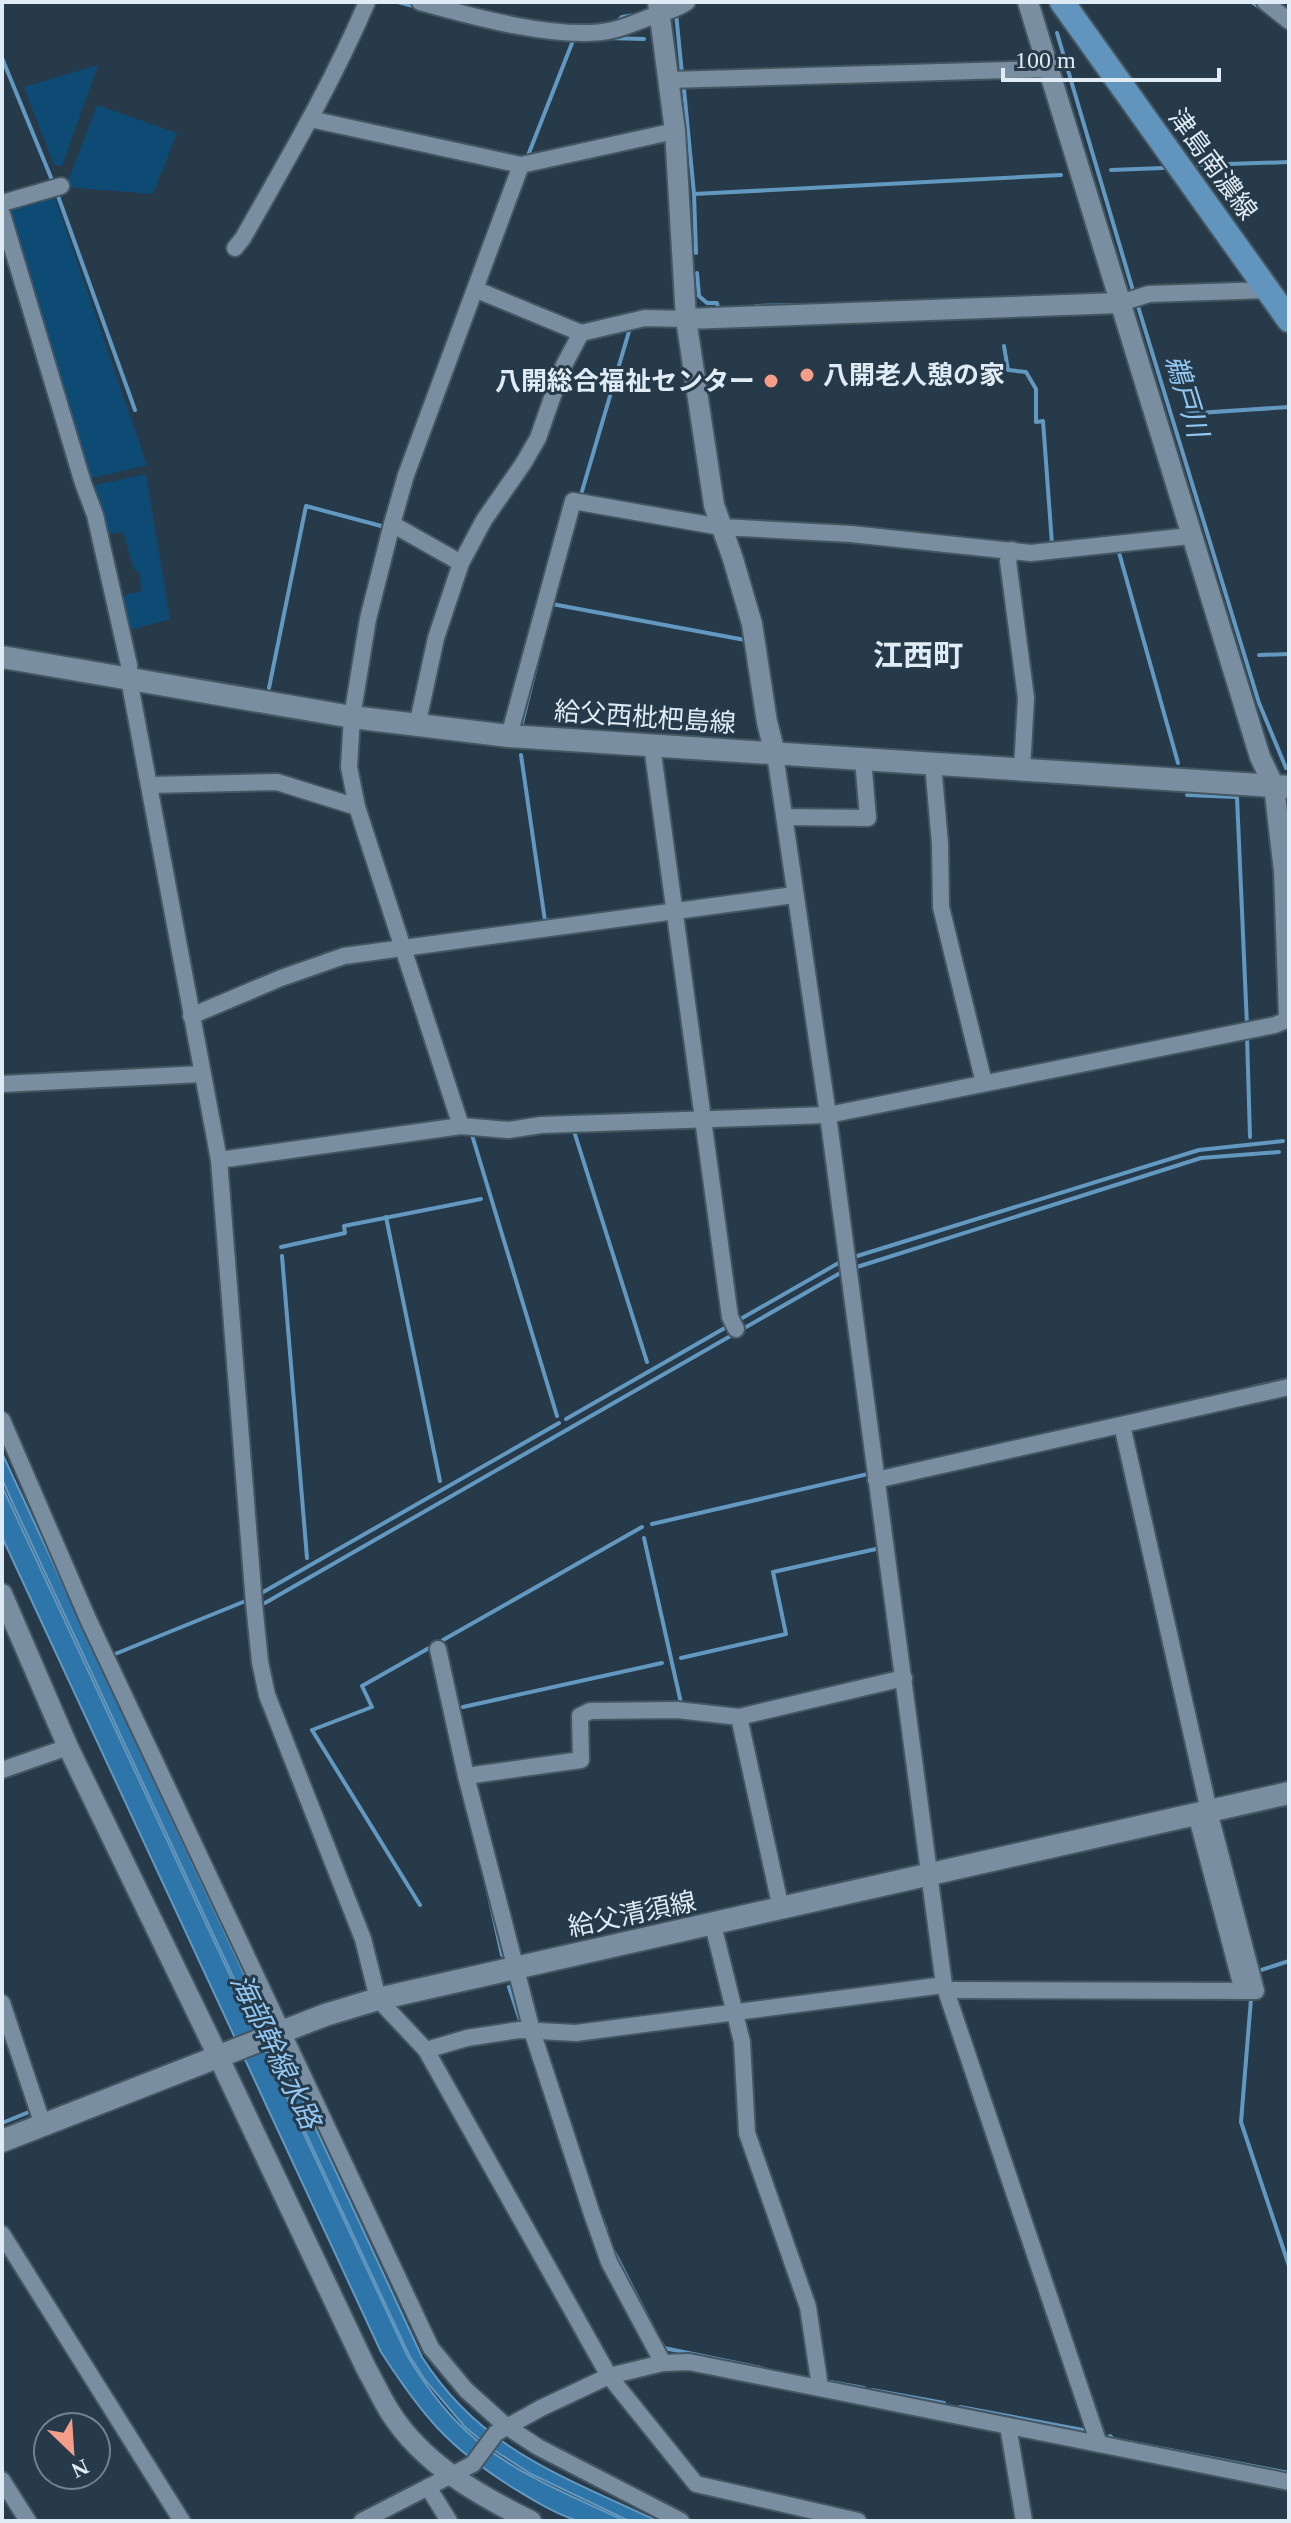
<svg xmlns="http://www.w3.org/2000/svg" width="1291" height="2523" viewBox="0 0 1291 2523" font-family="'Times New Roman','Noto Sans JP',serif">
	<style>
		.green { fill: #0d4b75 }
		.water { fill: #2e75aa; stroke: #6398c0; stroke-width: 2 }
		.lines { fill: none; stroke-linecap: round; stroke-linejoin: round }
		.stream { stroke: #6398c0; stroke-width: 4 }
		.minor-casing { stroke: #445662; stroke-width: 20 }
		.tertiary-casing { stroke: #445662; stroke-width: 24 }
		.secondary-casing { stroke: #445662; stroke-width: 26 }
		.primary-casing { stroke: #445662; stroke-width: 28 }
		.minor { stroke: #798ea0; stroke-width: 16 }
		.tertiary { stroke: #798ea0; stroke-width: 20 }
		.secondary { stroke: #798ea0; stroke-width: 22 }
		.primary { stroke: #6295bd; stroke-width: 24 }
		.poi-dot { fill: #f49e89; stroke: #273a49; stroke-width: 3 }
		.labels { text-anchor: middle; stroke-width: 6; stroke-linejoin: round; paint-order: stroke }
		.street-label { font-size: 26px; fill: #dfebf5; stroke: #273a49 }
		.poi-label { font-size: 26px; font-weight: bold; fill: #dfebf5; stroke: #273a49; text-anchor: start }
		.water-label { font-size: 28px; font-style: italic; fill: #92c7f2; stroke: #273a49 }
		.quarter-label { font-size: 30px; font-weight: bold; fill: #dfebf5; stroke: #273a49 }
	</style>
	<rect width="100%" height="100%" fill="#273a49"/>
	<g class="green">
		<polygon points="98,65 62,166 54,165 24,87"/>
		<polygon points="97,105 177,133 153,194 66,187"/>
		<polygon points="53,192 147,465 88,479 7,208"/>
		<polygon points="146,474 170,619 127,631 124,627 123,599 125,595 141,591 140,573 134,569 123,532 104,535 91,490 95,485"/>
	</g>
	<g class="water">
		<path d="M2 1453 422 2357C481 2450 563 2476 657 2521H629L531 2474 489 2447 465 2427 425 2380 409 2355 14 1506 2 1479Z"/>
		<path d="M2 1486 407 2355C423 2382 441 2407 464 2429 509 2472 570 2495 625 2521 610 2521 589 2523 575 2520 554 2513 533 2500 515 2489 449 2448 423 2417 381 2352L2 1537Z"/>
	</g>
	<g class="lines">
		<g class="stream">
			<polyline points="398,2 417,7"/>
			<polyline points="1252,2 1262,9"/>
			<polyline points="676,13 682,74"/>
			<polyline points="617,22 622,17 634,15"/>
			<polyline points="1057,33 1134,294"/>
			<polyline points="606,38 644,39"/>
			<polyline points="2,58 52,180"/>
			<polyline points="684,89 694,194 696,253"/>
			<polyline points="527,158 574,38"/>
			<polyline points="1198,165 1289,162"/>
			<polyline points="1111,170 1163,168"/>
			<polyline points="694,194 1061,175"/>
			<polyline points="58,196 135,410"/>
			<polyline points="697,273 699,296 707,303 717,303 718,308 721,308"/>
			<polyline points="1137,303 1259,703 1286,768"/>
			<polyline points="756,306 801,305"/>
			<polyline points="1004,346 1008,370 1026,372 1036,389 1036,422 1043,421 1052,544"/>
			<polyline points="1183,414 1289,407"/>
			<polyline points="580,498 630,328"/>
			<polyline points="1118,549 1178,763"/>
			<polyline points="552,604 745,640"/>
			<polyline points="1259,655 1289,654"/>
			<polyline points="269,688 306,506 385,527"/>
			<polyline points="522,723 537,663"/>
			<polyline points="521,755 545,921 549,920"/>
			<polyline points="1187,795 1237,797 1247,1026"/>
			<polyline points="1247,1036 1250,1137"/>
			<polyline points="573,1128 647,1362"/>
			<polyline points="477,1135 472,1135 557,1416"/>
			<polyline points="386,1217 440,1481"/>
			<polyline points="281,1247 345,1233 344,1226 481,1199"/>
			<polyline points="282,1256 307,1558"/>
			<polyline points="854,1257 1199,1150 1283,1141"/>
			<polyline points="857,1267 1201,1158 1279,1152"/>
			<polyline points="737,1321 842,1261"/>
			<polyline points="1253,1387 1289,1379"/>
			<polyline points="566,1419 730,1325"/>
			<polyline points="652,1524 868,1474"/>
			<polyline points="644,1538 681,1703"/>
			<polyline points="258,1595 559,1423"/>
			<polyline points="265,1603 842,1272"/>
			<polyline points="443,1640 642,1527"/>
			<polyline points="115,1654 248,1600"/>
			<polyline points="681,1658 786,1634 773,1572 876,1549"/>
			<polyline points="463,1707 662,1663"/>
			<polyline points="487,1887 502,1955"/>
			<polyline points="420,1905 312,1730 372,1707 362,1686 429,1648"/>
			<polyline points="1258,1971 1289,1961"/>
			<polyline points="509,1987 521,2023"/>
			<polyline points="1251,1999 1241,2122 1289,2266"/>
			<polyline points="2,2123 29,2112"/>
			<polyline points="602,2219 606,2229"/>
			<polyline points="614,2252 652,2326"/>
			<polyline points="662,2344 664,2348 761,2368"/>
			<polyline points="825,2381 864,2388"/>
			<polyline points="872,2390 944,2403"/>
			<polyline points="960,2407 1088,2431"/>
			<polyline points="1110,2436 1113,2439 1289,2473"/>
		</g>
		<g class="minor-casing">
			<g id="minor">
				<path d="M420 2C470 16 563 42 613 30 627 27 640 20 654 16 666 11 676 10 687 2"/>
				<polyline points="1265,2 1289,21"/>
				<polyline points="669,80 1048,69"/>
				<polyline points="310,119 521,165"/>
				<polyline points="2,203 61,186"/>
				<polyline points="2,214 83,483 95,515 129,665 129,679 219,1160 254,1603 260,1662 267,1695 363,1939 378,1999 426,2050 609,2376 696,2484 858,2521"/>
				<path d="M235 248 243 238C287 160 332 84 367 2"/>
				<polyline points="477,290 581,333 645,318 686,319"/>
				<polyline points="1120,303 1149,294 1268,290"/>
				<polyline points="392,524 461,563"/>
				<polyline points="1012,550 1008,561 1026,698 1022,769"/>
				<polyline points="417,726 436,638 461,563 484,520 523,464 538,438 563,367 581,333"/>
				<polyline points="509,736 573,501 721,527 851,534 1031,553 1190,536"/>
				<polyline points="652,746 730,1317 736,1329"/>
				<polyline points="775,754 828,1115 944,1985 1099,2444"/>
				<polyline points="933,764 940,844 941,907 984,1083"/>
				<polyline points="149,785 277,782 357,807"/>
				<polyline points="785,817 868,818 863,759"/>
				<polyline points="191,1016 281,978 344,956 794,895"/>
				<polyline points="2,1084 202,1074"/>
				<polyline points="461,1126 357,807 349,767 352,717 368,619 392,524 406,475 521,165 675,131"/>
				<polyline points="219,1160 461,1126 508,1130 541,1125 828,1115 1275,1025 1289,1019"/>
				<polyline points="2,1420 88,1619 431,2348 466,2390 506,2426 538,2447 681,2521"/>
				<polyline points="876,1480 1289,1387"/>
				<polyline points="438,1649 466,1776"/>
				<polyline points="739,1717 781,1909"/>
				<polyline points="2,1770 68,1747"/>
				<polyline points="1196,1814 1243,1991"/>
				<polyline points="713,1925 742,2042 747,2133 808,2307 820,2387"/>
				<polyline points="946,1990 1256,1991 1209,1811 1122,1425"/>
				<polyline points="2,2003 43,2125"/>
				<polyline points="426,2050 467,2038 519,2030 576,2033 944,1985"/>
				<polyline points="2,2234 182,2521"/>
				<polyline points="663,2363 609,2262 592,2214 532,2031 466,1776 581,1760 580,1716 590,1711 677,1710 739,1717 904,1678"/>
				<polyline points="1008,2426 1024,2521"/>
				<polyline points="2,2480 28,2521"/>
				<polyline points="428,2487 449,2521"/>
				<polyline points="362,2521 473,2464 496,2433 541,2408 609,2376 663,2363 689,2362 1289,2482"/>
			</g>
		</g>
		<g class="tertiary-casing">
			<g id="tertiary">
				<polyline points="658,2 675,131 686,319 714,505 733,559 752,624 767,722 775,754"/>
				<polyline points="1028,2 1260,757 1274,786 1284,871 1289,1016"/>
				<polyline points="686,319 1120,303"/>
				<path d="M2 1594 68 1747 218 2056 366 2368C374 2382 381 2398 390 2412 422 2463 478 2495 531 2521"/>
			</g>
		</g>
		<g class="secondary-casing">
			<g id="secondary">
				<polyline points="2,657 352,717 509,736 1289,787"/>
				<polyline points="2,2141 325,2015 378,1999 1289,1793"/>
			</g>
		</g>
		<g class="primary-casing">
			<polyline id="primary" points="1062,2 1289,320"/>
		</g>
		<use href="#minor" class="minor"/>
		<use href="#tertiary" class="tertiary"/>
		<use href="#secondary" class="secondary"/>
		<use href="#primary" class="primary"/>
	</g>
	<g class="poi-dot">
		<circle cx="807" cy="375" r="8"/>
		<circle cx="771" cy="381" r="8"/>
	</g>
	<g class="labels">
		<g class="street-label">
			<text transform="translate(1213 164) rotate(54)" y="9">津島南濃線</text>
			<text transform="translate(645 717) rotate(4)" y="9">給父西枇杷島線</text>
			<text transform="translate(632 1914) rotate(-12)" y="9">給父清須線</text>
		</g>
		<g class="poi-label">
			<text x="823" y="384">八開老人憩の家</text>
			<text x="755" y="390" text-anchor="end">八開総合福祉センター</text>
		</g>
		<g class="water-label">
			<text transform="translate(1187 396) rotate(73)" y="10">鵜戸川</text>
			<text transform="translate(276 2051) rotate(64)" y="10">海部幹線水路</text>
		</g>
		<g class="quarter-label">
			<text x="918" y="666">江西町</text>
		</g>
	</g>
	<rect width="1291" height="2523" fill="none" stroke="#dfebf5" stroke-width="8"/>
	<g transform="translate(72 2451) rotate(155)"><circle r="38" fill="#273a49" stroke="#71818e" stroke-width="2"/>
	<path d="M0-6L14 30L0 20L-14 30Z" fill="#f49e89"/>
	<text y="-12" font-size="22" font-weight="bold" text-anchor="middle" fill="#dfebf5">N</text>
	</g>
	<path d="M1003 68v12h216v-12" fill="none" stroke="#dfebf5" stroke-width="4"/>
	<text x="1015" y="68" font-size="24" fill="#dfebf5" stroke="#273a49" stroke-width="6" paint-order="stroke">100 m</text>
</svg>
